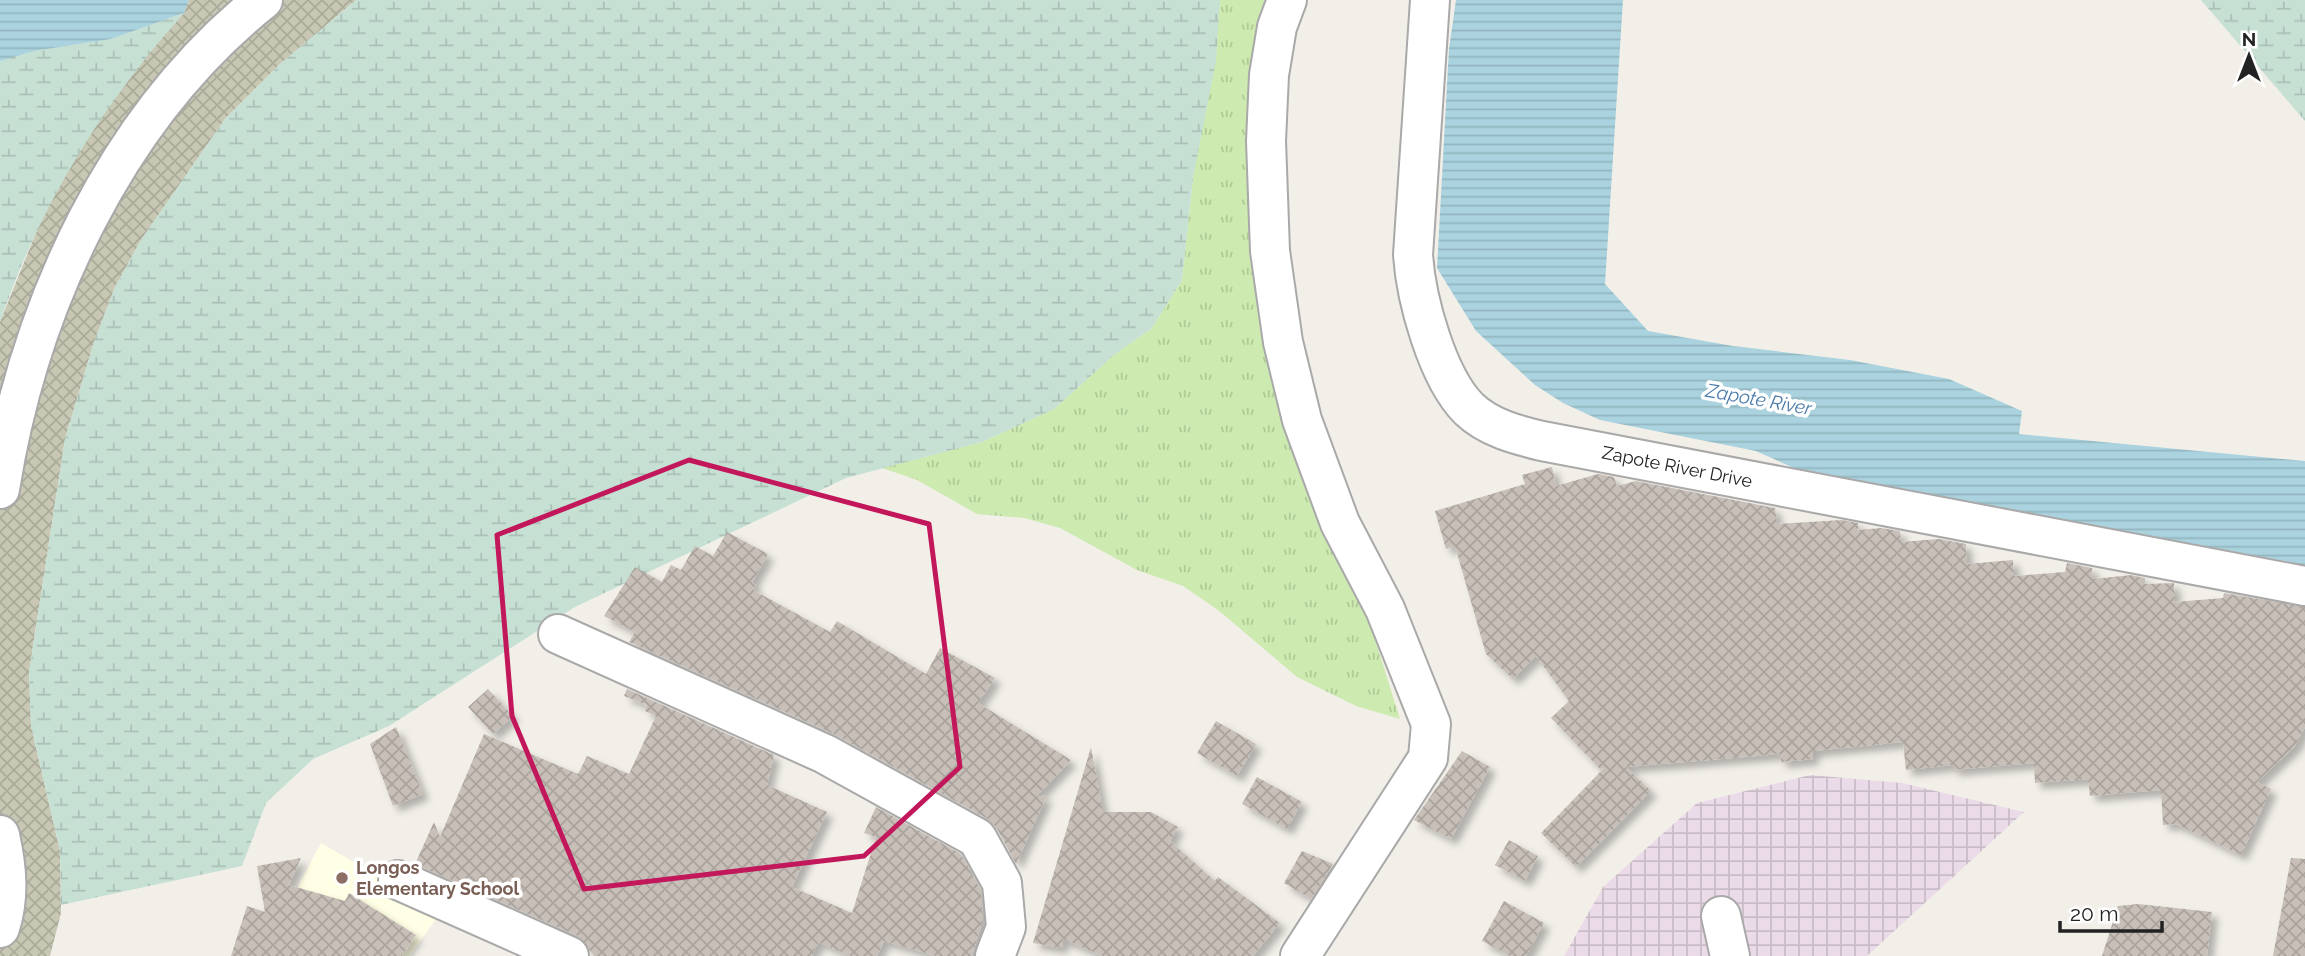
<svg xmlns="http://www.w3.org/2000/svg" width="2305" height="956" viewBox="0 0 2305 956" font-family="Raleway,sans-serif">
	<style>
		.industrial { fill: url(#industrial-grid) }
		.education { fill: #ffffe5 }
		.construction { fill: url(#construction-cross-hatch) }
		.grass { fill: url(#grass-tufts) }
		.wetland { fill: url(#wetland-marsh) }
		.water { fill: url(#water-rules) }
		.building { fill: url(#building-cross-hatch); filter: url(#shadow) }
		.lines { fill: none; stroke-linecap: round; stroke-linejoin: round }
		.minor-casing { stroke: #a9a9a9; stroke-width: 42 }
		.minor { stroke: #fff; stroke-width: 38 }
		.marked { fill: none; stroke: #c2185b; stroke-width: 5; stroke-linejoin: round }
		.education-dot { fill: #8d6e63; stroke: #fff; stroke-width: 2.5 }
		.labels { text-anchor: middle; stroke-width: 7; stroke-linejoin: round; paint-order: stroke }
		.street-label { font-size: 18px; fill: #222; stroke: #fff }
		.education-label { font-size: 18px; font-weight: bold; fill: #785e54; stroke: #fff; text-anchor: start }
		.water-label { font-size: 19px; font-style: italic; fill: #4a7aab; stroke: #fff }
	</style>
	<defs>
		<pattern id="industrial-grid" width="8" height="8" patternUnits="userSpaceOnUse" patternTransform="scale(1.75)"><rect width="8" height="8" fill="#ebdbe8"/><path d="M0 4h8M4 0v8" fill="none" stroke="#c9bcc7"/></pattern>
		<pattern id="construction-cross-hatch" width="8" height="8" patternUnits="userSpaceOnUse" patternTransform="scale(1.75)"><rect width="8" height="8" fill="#c7c7b4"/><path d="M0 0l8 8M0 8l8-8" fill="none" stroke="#abab9a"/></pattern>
		<pattern id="grass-tufts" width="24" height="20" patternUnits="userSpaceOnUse" patternTransform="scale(1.75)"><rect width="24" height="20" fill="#cdebb0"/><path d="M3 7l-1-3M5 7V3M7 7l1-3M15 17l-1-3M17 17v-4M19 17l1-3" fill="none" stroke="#b0c997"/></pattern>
		<pattern id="wetland-marsh" width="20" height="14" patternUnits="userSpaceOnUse" patternTransform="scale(1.75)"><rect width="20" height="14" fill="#c6e0d4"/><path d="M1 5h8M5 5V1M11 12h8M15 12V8" fill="none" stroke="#aac0b6"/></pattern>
		<pattern id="water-rules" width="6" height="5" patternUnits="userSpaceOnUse" patternTransform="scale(1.75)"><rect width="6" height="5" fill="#aad3df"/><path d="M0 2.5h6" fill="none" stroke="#92b5bf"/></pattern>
		<pattern id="building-cross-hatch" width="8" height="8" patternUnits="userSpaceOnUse" patternTransform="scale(1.75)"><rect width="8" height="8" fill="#c7bfb8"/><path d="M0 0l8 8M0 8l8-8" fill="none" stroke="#aba49e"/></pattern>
		<filter id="shadow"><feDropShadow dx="6" dy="6" stdDeviation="3.5" flood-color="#0004"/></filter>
	</defs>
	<rect width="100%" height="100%" fill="#f2efe9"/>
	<polygon class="industrial" points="1810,775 1902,783 2024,812 1867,956 1564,956 1603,887 1697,803"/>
	<polygon class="education" points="321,843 440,913 410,956 261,956"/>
	<polygon class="construction" points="189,0 356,0 279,65 225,119 141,240 115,287 94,342 65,439 29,672 31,726 60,851 61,913 50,956 0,956 0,322 40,223 69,167 102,114 139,63 184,13"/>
	<polygon class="grass" points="1220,0 1272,0 1251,124 1365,607 1400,719 1356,706 1297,677 1218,610 1183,586 1137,570 1060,528 1024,518 977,514 917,480 882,468 982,442 1054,409 1115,354 1151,329 1182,280 1193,178"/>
	<g class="wetland">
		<polygon points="356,0 1220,0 1216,61 1193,178 1182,280 1151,329 1115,354 1054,409 982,442 846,478 575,607 389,726 313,759 266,803 242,866 61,905 60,851 31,726 29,672 65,439 94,342 115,287 141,240 225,119 279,65"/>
		<polygon points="2201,0 2305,0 2305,121"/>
		<path d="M184 13C102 105 40 205 0 322V61L33 51 111 39Z"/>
	</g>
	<g class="water">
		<polygon points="0,0 189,0 184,13 111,39 34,51 0,61"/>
		<polygon points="1456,0 1623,0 1605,284 1648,331 1733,346 1850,360 1949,379 2022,411 2019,434 2305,461 2305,565 1796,469 1756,451 1600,420 1563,403 1535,385 1476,331 1437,268 1449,49"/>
	</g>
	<g class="building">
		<polygon points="1552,467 1556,486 1598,474 1614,477 1617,486 1636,481 1775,508 1777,524 1842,520 1858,523 1858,530 1881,528 1900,531 1901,542 1939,539 1966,544 1967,564 2013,560 2014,576 2065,572 2067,563 2092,568 2093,579 2131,575 2145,578 2145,584 2174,583 2175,602 2223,598 2224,593 2305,607 2305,727 2295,746 2257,782 2271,789 2241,855 2176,824 2163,825 2161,790 2090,796 2088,779 2035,783 2034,763 1953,770 1953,765 1906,770 1903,742 1813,751 1813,759 1781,762 1780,754 1626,767 1651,791 1576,867 1541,833 1604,768 1600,769 1551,718 1569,701 1536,656 1513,679 1486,654 1455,546 1446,549 1435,511 1525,484 1522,475"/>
		<polygon points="727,532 768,554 752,583 756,585 753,590 830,632 837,621 926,674 940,648 995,678 978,703 1071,760 1036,797 1047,795 1016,864 996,827 988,819 834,734 629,642 635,632 604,616 635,567 662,582 671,565 681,570 695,546 713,556"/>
		<polygon points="488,689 513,716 493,734 468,707"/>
		<polygon points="627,689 774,755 767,785 827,812 792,887 852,913 876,837 864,833 876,807 961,854 981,890 983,919 972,956 936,956 884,941 877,956 851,956 818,942 812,956 594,956 578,936 415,864 434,822 440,837 484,734 578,774 587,756 629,774 656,716 645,711 647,705 624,696"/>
		<polygon points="1216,721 1256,744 1237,776 1197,753"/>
		<polygon points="396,727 423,794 393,806 370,744"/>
		<polygon points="1091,747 1103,812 1151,812 1178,827 1170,841 1215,881 1218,877 1280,923 1253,956 1103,956 1063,939 1062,948 1033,943"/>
		<polygon points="1462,751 1490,767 1451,839 1414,820"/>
		<polygon points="1257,777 1302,802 1287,829 1242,804"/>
		<polygon points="1509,840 1538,856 1525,881 1495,865"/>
		<polygon points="1302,851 1333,864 1311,899 1284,883"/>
		<polygon points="301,858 289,885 345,901 349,893 416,935 402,956 231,956 247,906 265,912 257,866"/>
		<polygon points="2291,858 2305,859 2305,956 2273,956"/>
		<polygon points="1504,901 1544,923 1526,956 1510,956 1482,941"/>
		<polygon points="2138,904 2212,912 2207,956 2102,956 2118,906"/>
	</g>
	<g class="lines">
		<g class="minor-casing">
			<g id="minor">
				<polyline points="1287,0 1277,27 1269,75 1266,141 1270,251 1283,342 1302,420 1340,523 1385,609 1431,724 1428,758 1300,956"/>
				<path d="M1430 0 1413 255C1416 299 1437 377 1469 409 1489 428 1517 435 1542 441L2305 586"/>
				<path d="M0 489C29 306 116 117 263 0"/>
				<polyline points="558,634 825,754 977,838 1002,883 1006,927 995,956"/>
				<path d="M0 835C7 867 10 897 0 928"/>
				<polyline points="398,880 569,956"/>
				<polyline points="1721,916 1730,956"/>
			</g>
		</g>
		<use href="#minor" class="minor"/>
	</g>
	<path class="marked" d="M689 460 929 524 960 767 864 856 584 889 512 716 497 535Z"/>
	<circle class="education-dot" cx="342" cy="878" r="7"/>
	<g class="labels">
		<g class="street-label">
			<text transform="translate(1677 467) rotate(11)" y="6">Zapote River Drive</text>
		</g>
		<g class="education-label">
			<text x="356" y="874">Longos<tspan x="356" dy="21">Elementary School</tspan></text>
		</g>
		<g class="water-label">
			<text transform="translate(1759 399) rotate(10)" y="7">Zapote River</text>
		</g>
	</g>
	<g transform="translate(2249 56)" stroke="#ffffff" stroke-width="5" paint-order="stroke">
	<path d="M0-5L12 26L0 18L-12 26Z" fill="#222222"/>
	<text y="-10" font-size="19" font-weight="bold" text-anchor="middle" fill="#222222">N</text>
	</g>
	<path d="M2060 921v10h102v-10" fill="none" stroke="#222222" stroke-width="3.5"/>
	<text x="2070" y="921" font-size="21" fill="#222222" stroke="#ffffff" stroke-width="5" paint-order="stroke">20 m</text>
</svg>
